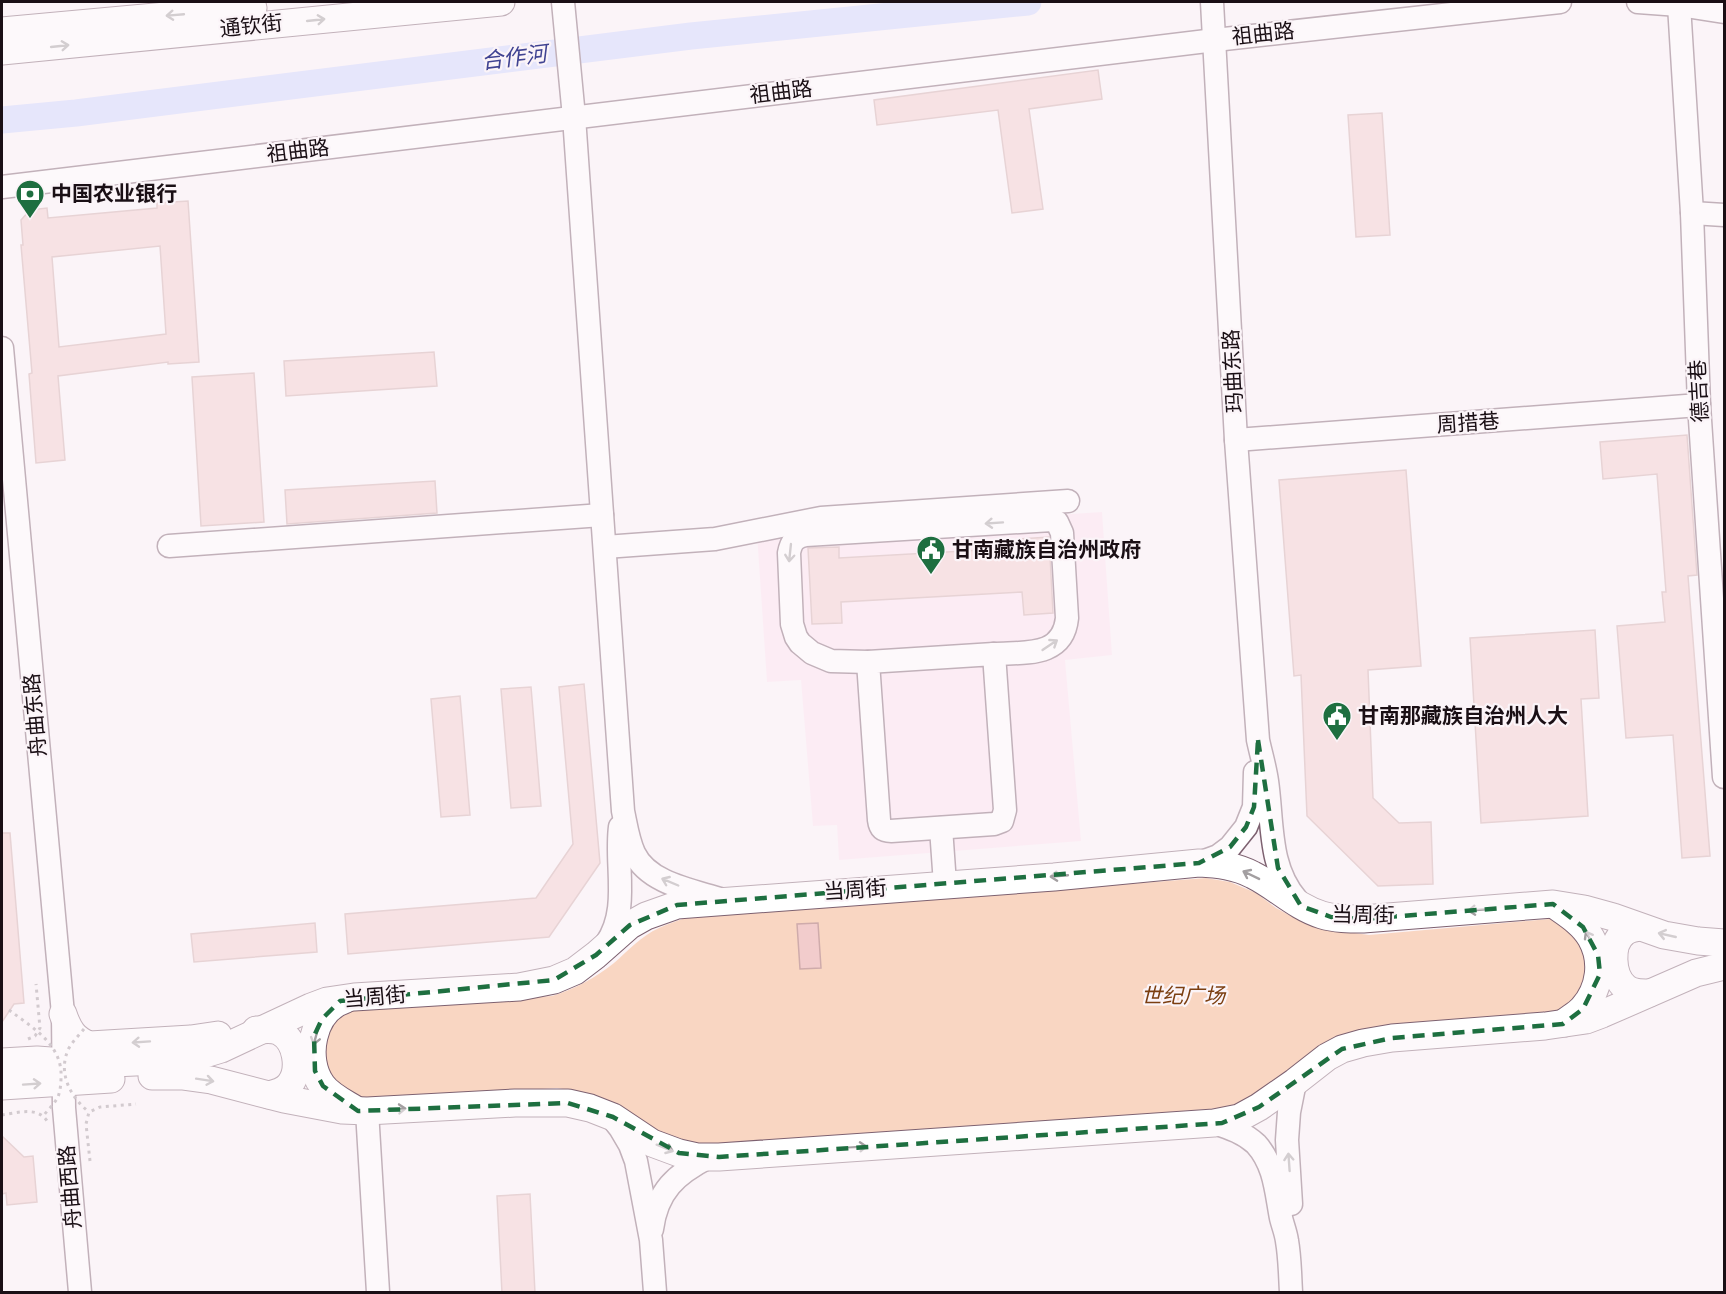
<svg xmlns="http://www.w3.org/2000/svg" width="1726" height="1294" viewBox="0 0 1726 1294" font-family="'Times New Roman','Noto Sans SC',serif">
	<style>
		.built { fill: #fce3f0 }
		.green { fill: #f9d6c2 }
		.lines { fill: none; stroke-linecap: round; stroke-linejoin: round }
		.river { stroke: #cdd4fe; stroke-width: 27 }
		.building { fill: #f2cccc; stroke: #cfabab; stroke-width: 1.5; fill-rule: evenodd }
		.minor-casing { stroke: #7d6170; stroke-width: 25 }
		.major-casing { stroke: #7d6170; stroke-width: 29 }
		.path { stroke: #a1989d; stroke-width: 3; stroke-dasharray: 3 4.5; stroke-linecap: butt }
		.minor { stroke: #fff; stroke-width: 22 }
		.major { stroke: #fff; stroke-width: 27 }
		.path-bridge { stroke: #a1989d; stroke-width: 3; stroke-dasharray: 3 4.5; stroke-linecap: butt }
		.oneway { stroke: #a39fa1 }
		.marked { fill: none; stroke: #1e6f40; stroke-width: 4.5; stroke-dasharray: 12 8; stroke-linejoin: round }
		.labels { text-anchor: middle; stroke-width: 4.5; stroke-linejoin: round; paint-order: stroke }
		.street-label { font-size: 21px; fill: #1a0f15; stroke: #fbf4f8 }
		.poi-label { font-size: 21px; font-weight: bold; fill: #1a0f15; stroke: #fbf4f8; text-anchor: start }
		.park-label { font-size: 21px; font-style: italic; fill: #7b3e10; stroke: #fbf4f8 }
		.water-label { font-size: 22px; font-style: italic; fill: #404392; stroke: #fbf4f8 }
	</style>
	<rect width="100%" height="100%" fill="#fbf4f8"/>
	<polygon class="built" points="1102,512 1112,655 1065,660 1081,841 839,860 837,825 813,826 801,680 767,682 757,534"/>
	<path class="green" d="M1206 878 1230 882 1256 893 1276 908 1298 920 1318 928 1369 935 1549 919 1565 924 1588 951 1581 997 1556 1014 1319 1046 1262 1092 1237 1105 1222 1108 722 1146C701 1145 682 1142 663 1134 646 1126 631 1114 615 1105 597 1095 578 1091 557 1088L361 1101 329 1080 323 1042 338 1017 355 1009 552 996C575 989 595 978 614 963 628 951 641 936 659 928 667 924 677 921 685 918Z"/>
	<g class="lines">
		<polyline class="river" points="2,120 76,113 691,36 1028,2"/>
	</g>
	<g class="building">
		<polygon points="1098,70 1102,99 1029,109 1043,209 1012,213 998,110 877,125 874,100"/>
		<polygon points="1382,113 1390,235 1356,237 1348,115"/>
		<path d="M188 201 199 362 168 364V362L58 376 65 460 36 463 29 374 32 373 21 245H23L21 220 30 210 47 208 48 218 157 208V203ZM160 246 166 334 59 347 52 257Z"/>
		<polygon points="434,352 437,386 286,396 284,361"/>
		<polygon points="254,373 264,522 201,526 192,377"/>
		<polygon points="1687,435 1697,575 1688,576 1710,856 1682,858 1673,735 1626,738 1617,626 1665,622 1662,592 1666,592 1657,474 1603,479 1600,442"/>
		<polygon points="1406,470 1421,666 1368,670 1373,798 1399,823 1431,822 1433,884 1378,886 1307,816 1301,675 1294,676 1279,480"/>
		<polygon points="435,481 437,513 287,524 285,490"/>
		<polygon points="1049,537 1053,613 1024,615 1022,592 841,602 842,623 812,624 808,548 839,547 839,558 1020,548 1019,539"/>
		<polygon points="1595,630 1599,698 1581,699 1588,816 1481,823 1470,638"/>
		<polygon points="584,684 600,863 549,937 348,954 345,914 536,898 573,844 559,687"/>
		<polygon points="531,687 541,806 511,808 501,689"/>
		<polygon points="460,696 470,815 441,817 431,699"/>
		<polygon points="2,833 10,833 24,1003 14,1004 2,1022"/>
		<polygon points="315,923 317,952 194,962 191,934"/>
		<polygon points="818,923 821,968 800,969 797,924"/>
		<polygon points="2,1136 24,1157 33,1156 37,1202 7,1205 6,1193 2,1194"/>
		<polygon points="530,1194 535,1293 502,1293 497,1196"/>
	</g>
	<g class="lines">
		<g class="minor-casing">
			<g id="minor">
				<path d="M563 2 574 117 623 811C626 825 628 840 634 853 648 883 691 890 720 899"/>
				<path d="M1212 2 1236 440 1258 740C1261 754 1265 767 1267 781 1273 822 1268 867 1297 900"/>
				<polyline points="1638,2 1679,5 1724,12"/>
				<polyline points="1679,5 1692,213 1699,405 1724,777"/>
				<polyline points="2,187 1215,40 1560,2"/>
				<polyline points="1692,213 1724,215"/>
				<polyline points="2,348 63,1014 64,1108 80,1292"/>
				<polyline points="1236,440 1699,405"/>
				<polyline points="169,546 602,515"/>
				<polyline points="605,547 715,539 821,518 1068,501"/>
				<path d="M994 654 1005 810 1002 821 994 824 891 831C883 831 880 828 879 820L868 662Z"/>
				<path d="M868 662 831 661 812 653 800 643 796 637 792 624 789 553C791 542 795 537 806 535L1052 520 1057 522 1062 533 1067 618C1063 658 1024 652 994 654"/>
				<polyline points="941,828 945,884"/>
				<polyline points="1199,863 1218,856 1230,847 1246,827 1254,807 1255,772"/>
				<path d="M606 944C630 910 615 866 620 827"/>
				<polyline points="367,1111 378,1292"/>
				<polyline points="613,1119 620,1128 630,1145 636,1161 651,1240 655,1292"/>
				<path d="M1214 1123C1230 1128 1244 1133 1256 1144 1275 1165 1276 1192 1281 1218 1283 1226 1286 1233 1287 1241 1290 1258 1290 1276 1291 1292"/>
				<polyline points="1291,1204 1287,1140 1289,1112 1295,1082"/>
				<path d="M652 1229C657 1191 676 1174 709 1157"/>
			</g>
		</g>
		<g class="major-casing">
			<g id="major">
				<polyline points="2,31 253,8"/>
				<polyline points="2,51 501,2"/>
				<path d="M1556 906C1569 915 1583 924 1591 938 1604 961 1600 989 1583 1008 1578 1014 1570 1018 1564 1023"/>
				<path d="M1639 927C1634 928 1629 929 1625 932 1609 943 1611 976 1626 988 1633 993 1640 993 1649 993"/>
				<path d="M344 1000C312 1011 303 1059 322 1085 329 1095 343 1102 353 1108"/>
				<path d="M63 1014C68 1029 74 1040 90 1045L191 1039 218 1035"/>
				<path d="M256 1030C264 1030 273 1028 280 1032 297 1041 301 1070 290 1084 285 1091 277 1093 269 1095"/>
				<path d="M2 1062 37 1060 92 1064 178 1060 198 1056 221 1049 311 1007 327 1001 354 997 519 987 554 980 575 971 596 955 630 925 646 916 677 905 1054 877 1199 863C1218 864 1236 866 1253 875 1277 887 1296 907 1322 915 1335 919 1349 919 1363 919L1553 904 1584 909 1613 917 1664 935 1698 941 1724 943"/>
				<polyline points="152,1076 182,1076 211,1080 284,1099 342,1110 367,1111 515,1103 568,1103 590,1108 613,1117 652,1143 679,1153 697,1157 719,1157 1214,1123 1239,1118 1259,1107 1295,1082 1327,1057 1342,1049 1363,1043 1392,1038 1545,1026 1586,1020 1602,1014 1696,973 1724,966"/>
				<polyline points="2,1086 111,1079"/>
			</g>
		</g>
		<g class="path">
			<polyline points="28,1039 35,1036 40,1028 36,984"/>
			<path d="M2 1115C16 1113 38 1106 47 1121"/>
			<polyline points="90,1161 86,1124 89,1112 100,1107 136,1104"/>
		</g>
		<use href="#minor" class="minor"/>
		<use href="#major" class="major"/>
		<g class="path-bridge">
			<path d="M9 1010C33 1028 63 1045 61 1078 61 1085 60 1091 58 1097 54 1104 48 1110 43 1116"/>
			<path d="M84 1029C79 1035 73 1041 69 1048 57 1072 70 1097 89 1112"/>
		</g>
	</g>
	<defs><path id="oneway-shaft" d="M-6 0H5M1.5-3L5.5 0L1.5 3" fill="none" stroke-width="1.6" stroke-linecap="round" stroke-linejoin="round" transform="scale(1.5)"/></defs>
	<g class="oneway">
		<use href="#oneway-shaft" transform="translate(175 15) rotate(175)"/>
		<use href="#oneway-shaft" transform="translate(316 20) rotate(-6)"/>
		<use href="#oneway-shaft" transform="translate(60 46) rotate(-6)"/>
		<use href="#oneway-shaft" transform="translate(994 523) rotate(176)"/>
		<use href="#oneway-shaft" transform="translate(790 553) rotate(96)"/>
		<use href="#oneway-shaft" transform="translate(1050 645) rotate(-34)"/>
		<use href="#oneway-shaft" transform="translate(1251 875) rotate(-154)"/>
		<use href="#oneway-shaft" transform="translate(1059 876) rotate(175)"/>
		<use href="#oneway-shaft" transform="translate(670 882) rotate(-157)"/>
		<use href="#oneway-shaft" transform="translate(1477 910) rotate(175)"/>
		<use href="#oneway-shaft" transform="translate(1667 935) rotate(-167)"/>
		<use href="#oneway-shaft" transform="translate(1590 939) rotate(-119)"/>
		<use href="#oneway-shaft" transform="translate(316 1036) rotate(105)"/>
		<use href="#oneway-shaft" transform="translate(141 1042) rotate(176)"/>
		<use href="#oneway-shaft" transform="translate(205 1080) rotate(9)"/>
		<use href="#oneway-shaft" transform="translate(32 1084) rotate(-4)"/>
		<use href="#oneway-shaft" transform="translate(397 1109) rotate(-3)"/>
		<use href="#oneway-shaft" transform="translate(858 1147) rotate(-4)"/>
		<use href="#oneway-shaft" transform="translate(665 1148) rotate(22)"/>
		<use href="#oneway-shaft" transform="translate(1289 1162) rotate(-94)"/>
	</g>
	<path d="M0 0H1726V1294H0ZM1258 740 1278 868 1301 906 1331 917 1363 919 1553 904 1583 927 1598 955 1600 974 1583 1009 1563 1024 1392 1038 1342 1049 1259 1107 1222 1123 719 1157 679 1153 613 1117 568 1103 358 1111 323 1086 315 1071 314 1036 322 1019 340 1001 554 980 596 955 630 925 677 905 1199 863 1230 847 1246 827 1254 807Z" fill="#fbf4f8" fill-opacity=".55" fill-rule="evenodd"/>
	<path class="marked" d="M1258 740 1278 868 1301 906 1331 917 1363 919 1553 904 1583 927 1598 955 1600 974 1583 1009 1563 1024 1392 1038 1342 1049 1259 1107 1222 1123 719 1157 679 1153 613 1117 568 1103 358 1111 323 1086 315 1071 314 1036 322 1019 340 1001 554 980 596 955 630 925 677 905 1199 863 1230 847 1246 827 1254 807Z"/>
	<defs>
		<g id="bank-pin" transform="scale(1.5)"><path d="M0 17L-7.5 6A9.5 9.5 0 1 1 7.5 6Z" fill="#1e6f40" stroke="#fbf4f8"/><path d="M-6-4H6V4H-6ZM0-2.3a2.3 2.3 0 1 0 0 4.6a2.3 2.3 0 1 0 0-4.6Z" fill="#fff"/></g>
		<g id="civic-pin" transform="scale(1.5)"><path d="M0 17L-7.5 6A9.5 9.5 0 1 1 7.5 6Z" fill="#1e6f40" stroke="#fbf4f8"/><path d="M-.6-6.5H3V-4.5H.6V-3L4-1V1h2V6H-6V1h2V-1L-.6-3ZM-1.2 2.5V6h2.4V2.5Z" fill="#fff"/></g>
	</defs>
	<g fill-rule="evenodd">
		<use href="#bank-pin" x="30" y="194"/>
		<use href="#civic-pin" x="931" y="550"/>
		<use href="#civic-pin" x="1337" y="716"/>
	</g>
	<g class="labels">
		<g class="street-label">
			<text transform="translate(251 26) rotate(-6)" y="7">通钦街</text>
			<text transform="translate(1263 34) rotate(-6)" y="7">祖曲路</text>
			<text transform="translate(781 92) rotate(-7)" y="7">祖曲路</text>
			<text transform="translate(298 151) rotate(-7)" y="7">祖曲路</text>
			<text transform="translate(1233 371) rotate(-93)" y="7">玛曲东路</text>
			<text transform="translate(1699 391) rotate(-93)" y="7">德吉巷</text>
			<text transform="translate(1468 423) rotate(-4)" y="7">周措巷</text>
			<text transform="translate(35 715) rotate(-95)" y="7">舟曲东路</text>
			<text transform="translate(855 890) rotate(-4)" y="7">当周街</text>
			<text transform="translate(1363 915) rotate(1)" y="7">当周街</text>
			<text transform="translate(375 997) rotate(-5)" y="7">当周街</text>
			<text transform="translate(70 1187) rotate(-95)" y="7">舟曲西路</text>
		</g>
		<g class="poi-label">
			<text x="51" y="201">中国农业银行</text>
			<text x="952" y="557">甘南藏族自治州政府</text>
			<text x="1358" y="723">甘南那藏族自治州人大</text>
		</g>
		<g class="park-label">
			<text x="1183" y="1003">世纪广场</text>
		</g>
		<g class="water-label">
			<text transform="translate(514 57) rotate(-7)" y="8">合作河</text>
		</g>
	</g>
	<rect width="1726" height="1294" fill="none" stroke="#1a0f15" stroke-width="6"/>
</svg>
